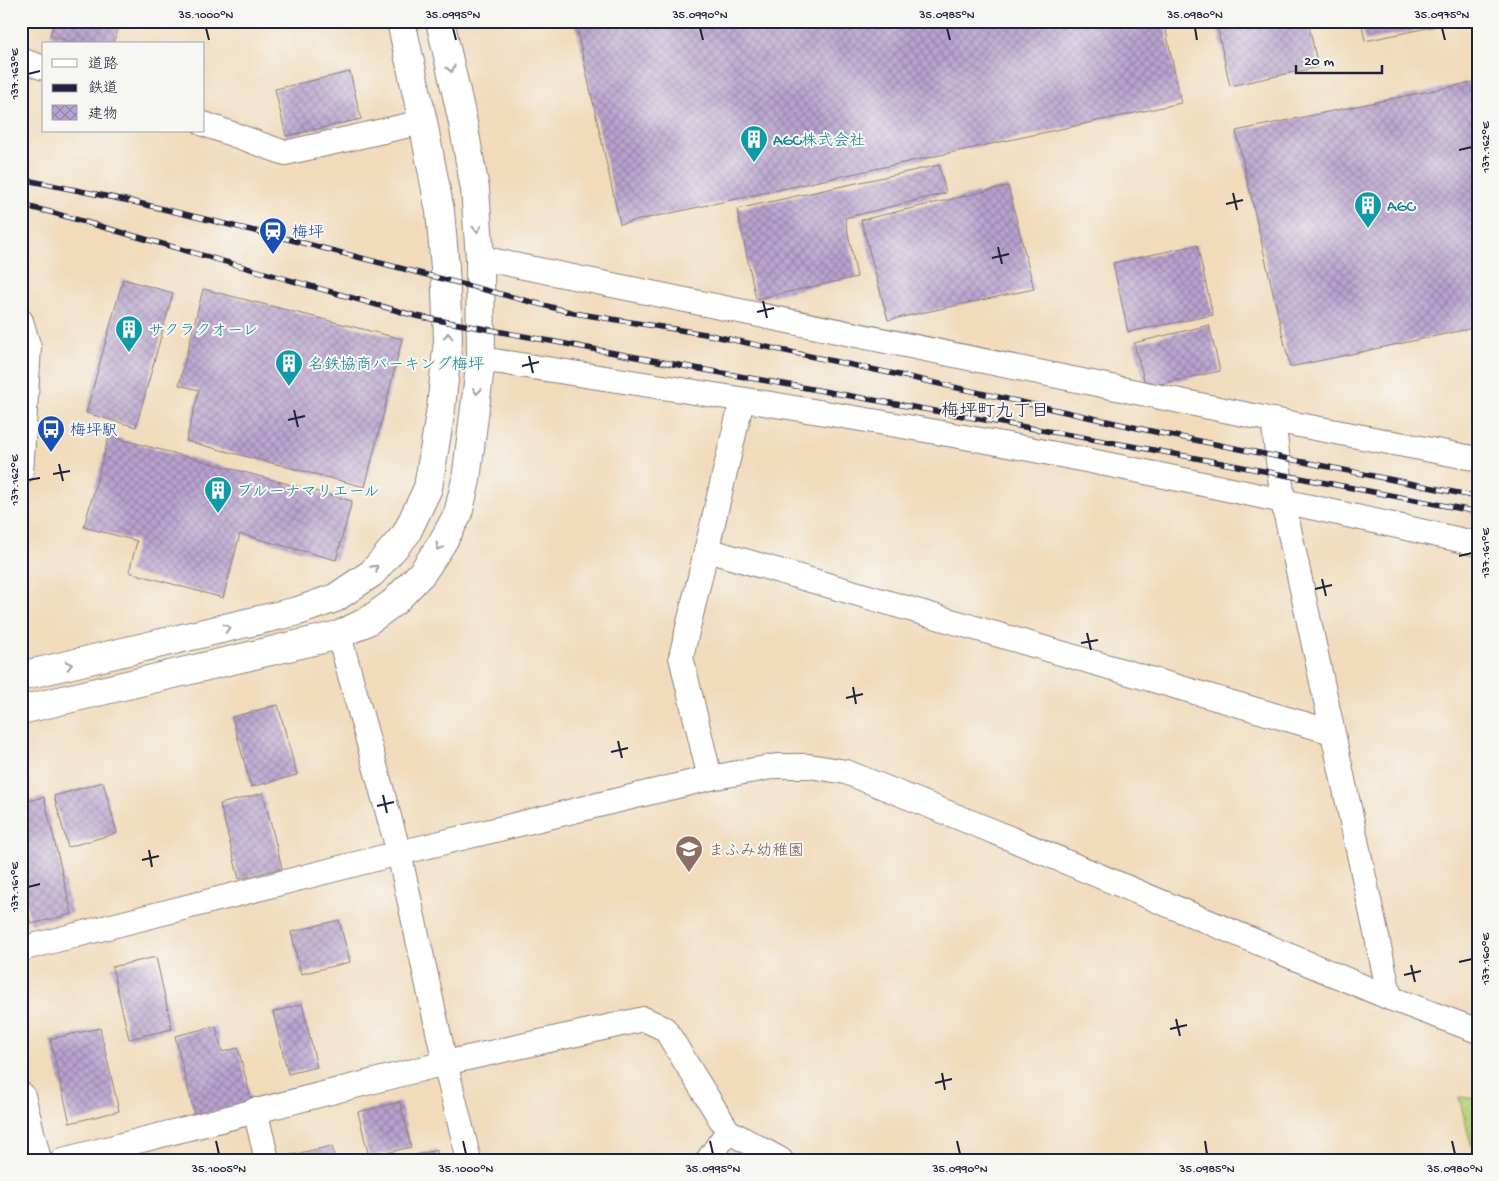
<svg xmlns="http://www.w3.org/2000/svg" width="1499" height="1181" viewBox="0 0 1499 1181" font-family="'Gochi Hand','Klee One',sans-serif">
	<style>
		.park { fill: url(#park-dots); stroke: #6d7c5b }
		.building { fill: url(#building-cross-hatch) }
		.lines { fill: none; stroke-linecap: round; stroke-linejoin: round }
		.minor-casing { stroke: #8a7e7b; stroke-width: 26 }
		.tertiary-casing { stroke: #8a7e7b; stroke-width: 30 }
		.minor { stroke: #fff; stroke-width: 24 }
		.tertiary { stroke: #fff; stroke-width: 28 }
		.rail-casing { stroke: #22223b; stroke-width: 5.5 }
		.rail { stroke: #f6f6f2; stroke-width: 4; stroke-dasharray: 11; stroke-linecap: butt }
		.oneway { stroke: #9c9ca7 }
		.ticks { fill: none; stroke: #22223b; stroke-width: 2 }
		.labels { text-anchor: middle; stroke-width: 4; stroke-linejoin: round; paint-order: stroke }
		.culture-label { font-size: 16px; fill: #0d838f; stroke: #f6f6f2; text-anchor: start }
		.transit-label { font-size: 16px; fill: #164399; stroke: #f6f6f2; text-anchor: start }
		.education-label { font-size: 16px; fill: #785e54; stroke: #f6f6f2; text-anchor: start }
		.neighbourhood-label { font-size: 18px; fill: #22223b; stroke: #f6f6f2 }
		.neatline { fill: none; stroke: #22223b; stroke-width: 2 }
		.ticks-label { font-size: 12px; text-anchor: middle; fill: #22223b }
	</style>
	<defs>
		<pattern id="park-dots" width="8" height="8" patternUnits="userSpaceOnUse" patternTransform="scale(1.25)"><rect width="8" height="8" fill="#b8d57b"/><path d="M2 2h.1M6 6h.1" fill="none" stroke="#9eb76b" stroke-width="1.8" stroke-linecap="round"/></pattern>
		<pattern id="building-cross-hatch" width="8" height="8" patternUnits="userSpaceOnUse" patternTransform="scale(1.25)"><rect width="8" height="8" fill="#b8a2ce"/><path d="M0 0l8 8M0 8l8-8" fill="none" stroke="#9584a8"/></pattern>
	</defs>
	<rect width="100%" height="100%" fill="#f6f6f2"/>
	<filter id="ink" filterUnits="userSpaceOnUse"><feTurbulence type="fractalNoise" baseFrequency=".02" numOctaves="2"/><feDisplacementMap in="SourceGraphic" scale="10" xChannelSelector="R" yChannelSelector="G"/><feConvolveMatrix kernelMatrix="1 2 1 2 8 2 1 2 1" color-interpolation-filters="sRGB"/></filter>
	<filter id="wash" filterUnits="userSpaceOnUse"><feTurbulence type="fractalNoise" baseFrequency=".0096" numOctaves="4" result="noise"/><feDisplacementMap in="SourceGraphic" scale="20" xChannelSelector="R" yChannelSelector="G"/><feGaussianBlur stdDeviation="1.12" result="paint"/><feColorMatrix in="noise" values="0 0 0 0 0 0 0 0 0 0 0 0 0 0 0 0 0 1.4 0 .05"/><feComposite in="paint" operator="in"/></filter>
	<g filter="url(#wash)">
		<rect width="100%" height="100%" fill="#f1dbbb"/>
		<polygon class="park" points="1459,1097 1478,1099 1478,1160 1475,1160"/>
		<g id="blocks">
			<g class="building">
				<polygon points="55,21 121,21 113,44 76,44 50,35"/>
				<polygon points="575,21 1164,21 1181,103 620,224"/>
				<polygon points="1216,21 1308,21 1318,67 1230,86"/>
				<polygon points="1361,21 1456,21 1456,22 1365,41"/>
				<polygon points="350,72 361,119 286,136 275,89"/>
				<polygon points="1478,81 1478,327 1290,367 1236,131"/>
				<polygon points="939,165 946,193 845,218 857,277 756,299 737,209"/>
				<polygon points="1008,186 1034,289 888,320 861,220"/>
				<polygon points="1197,245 1213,315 1128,332 1113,263"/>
				<polygon points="123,279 173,293 136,427 86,413"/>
				<polygon points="203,289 402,339 365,487 186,441 199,390 179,385"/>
				<polygon points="1209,325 1220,371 1146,387 1134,343"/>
				<polygon points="109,436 352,501 336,560 240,534 223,598 129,572 137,541 84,527"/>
				<polygon points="278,705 297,775 251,787 232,717"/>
				<polygon points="103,782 117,833 68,847 54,796"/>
				<polygon points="263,793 282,868 239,879 220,804"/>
				<polygon points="44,797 72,914 31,924 21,884 21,803"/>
				<polygon points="339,920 350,962 301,974 291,932"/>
				<polygon points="156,957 172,1029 129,1039 112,967"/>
				<polygon points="302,1004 317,1067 288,1074 273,1012"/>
				<polygon points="216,1026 222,1052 238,1048 252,1102 195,1117 175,1036"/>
				<polygon points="100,1028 119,1111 70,1123 50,1039"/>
				<polygon points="400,1102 411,1147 369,1157 358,1112"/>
				<polygon points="332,1146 335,1160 281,1160 281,1157"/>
				<polygon points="437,1150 439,1160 398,1160 398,1159"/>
			</g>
		</g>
	</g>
	<g filter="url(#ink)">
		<use href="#blocks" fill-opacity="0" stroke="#8a7e7b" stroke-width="1"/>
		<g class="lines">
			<g class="minor-casing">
				<g id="minor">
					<polyline points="21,60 44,68"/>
					<polyline points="204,124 285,153 423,122"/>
					<polyline points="480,258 1273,420 1478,459"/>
					<polyline points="21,321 29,348 21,473"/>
					<path d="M481 359C662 387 844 414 1024 448 1176 477 1327 510 1478 544"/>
					<polyline points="1273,420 1283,501 1390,998"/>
					<polyline points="707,550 1332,732"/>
					<polyline points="339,635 399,853 445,1063 469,1160"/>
					<polyline points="710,778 681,657 742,400"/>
					<polyline points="21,949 399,853 710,778 777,766 809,766 846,772 990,830 1390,998 1478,1031"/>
					<polyline points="255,1110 267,1160"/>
					<polyline points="63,1160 445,1063 644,1019 665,1029 728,1131 781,1160"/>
					<polyline points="708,1160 728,1131"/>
				</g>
			</g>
			<g class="tertiary-casing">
				<g id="tertiary">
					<polyline points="21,676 298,611 335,598 372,573 406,534 428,488 441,408 448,340 445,268 440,211 423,122 401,21"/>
					<polyline points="21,710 339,635 368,621 394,602 422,573 442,543 458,514 466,480 481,359 480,258 475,189 462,118 440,21"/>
					<polyline points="21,1096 37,1160"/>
				</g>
			</g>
			<use href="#minor" class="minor"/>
			<use href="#tertiary" class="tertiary"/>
			<g class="rail-casing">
				<g id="rail">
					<polyline points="21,179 130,201 284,238 574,313 705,334 904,376 1160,433 1478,497"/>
					<polyline points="21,205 50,212 416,316 711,371 1159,451 1478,512"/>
				</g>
			</g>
			<use href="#rail" class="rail"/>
		</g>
		<defs><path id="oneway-chevron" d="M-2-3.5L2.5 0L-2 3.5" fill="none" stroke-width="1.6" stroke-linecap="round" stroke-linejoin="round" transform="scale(1.25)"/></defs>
		<g class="oneway">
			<use href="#oneway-chevron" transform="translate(451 69) rotate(77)"/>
			<use href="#oneway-chevron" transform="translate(477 229) rotate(86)"/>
			<use href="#oneway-chevron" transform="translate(448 336) rotate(-90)"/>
			<use href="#oneway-chevron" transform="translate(477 391) rotate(97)"/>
			<use href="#oneway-chevron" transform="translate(439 547) rotate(123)"/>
			<use href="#oneway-chevron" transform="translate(375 568) rotate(-46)"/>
			<use href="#oneway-chevron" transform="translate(227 628) rotate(-13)"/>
			<use href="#oneway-chevron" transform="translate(69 665) rotate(-13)"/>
		</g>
	</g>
	<path class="ticks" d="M206 28 209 40M453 28 456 40M700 28 703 40M947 28 950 40M1195 28 1197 40M1442 28 1445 40M28 74 40 71M1459 150 1472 147M1233 193 1237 210M1226 204 1243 200M998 247 1002 264M992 258 1009 254M763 301 767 318M757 312 774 308M529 356 533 373M522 366 539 362M294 410 298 427M288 420 305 416M59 464 63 481M53 474 70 471M28 480 40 478M1459 556 1472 553M1322 579 1326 596M1315 589 1332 585M1087 633 1091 650M1081 643 1098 640M853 687 856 704M846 698 863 694M618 741 622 758M611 752 628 748M383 795 387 813M377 806 394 802M149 850 152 867M142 860 159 856M28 887 40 884M1459 962 1472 959M1411 965 1415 982M1404 975 1421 971M1176 1019 1180 1036M1170 1029 1187 1025M942 1073 945 1090M935 1083 952 1079M216 1141 219 1154M463 1141 466 1154M710 1141 713 1154M957 1141 960 1154M1205 1141 1207 1154M1452 1141 1455 1154"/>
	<defs>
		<g id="building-pin" transform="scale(1.4375)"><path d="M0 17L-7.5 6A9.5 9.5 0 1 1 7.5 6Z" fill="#0f9aa8" stroke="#f6f6f2"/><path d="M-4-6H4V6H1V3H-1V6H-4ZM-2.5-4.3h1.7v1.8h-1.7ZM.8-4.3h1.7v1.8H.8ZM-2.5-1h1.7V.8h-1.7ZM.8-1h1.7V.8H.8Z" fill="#fff"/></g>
		<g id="station-pin" transform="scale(1.4375)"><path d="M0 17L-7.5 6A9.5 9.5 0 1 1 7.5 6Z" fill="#1a4fb4" stroke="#f6f6f2"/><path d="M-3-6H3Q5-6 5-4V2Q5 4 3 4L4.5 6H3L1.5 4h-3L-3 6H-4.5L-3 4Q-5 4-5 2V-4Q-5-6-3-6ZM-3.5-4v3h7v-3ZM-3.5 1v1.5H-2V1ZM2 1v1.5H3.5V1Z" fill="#fff"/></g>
		<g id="bus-pin" transform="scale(1.4375)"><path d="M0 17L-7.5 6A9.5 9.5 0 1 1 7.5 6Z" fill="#1a4fb4" stroke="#f6f6f2"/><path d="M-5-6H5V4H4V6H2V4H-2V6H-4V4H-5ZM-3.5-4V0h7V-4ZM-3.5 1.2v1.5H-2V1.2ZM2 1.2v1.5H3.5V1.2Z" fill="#fff"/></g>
		<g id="school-pin" transform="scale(1.4375)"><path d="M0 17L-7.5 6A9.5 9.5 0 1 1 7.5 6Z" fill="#8d6e63" stroke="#f6f6f2"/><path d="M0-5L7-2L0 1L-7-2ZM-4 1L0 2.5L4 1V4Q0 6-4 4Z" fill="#fff"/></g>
	</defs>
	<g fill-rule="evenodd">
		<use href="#building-pin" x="754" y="139"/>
		<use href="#building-pin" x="1368" y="205"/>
		<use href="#station-pin" x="273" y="231"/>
		<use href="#building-pin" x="129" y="329"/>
		<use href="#building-pin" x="289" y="363"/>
		<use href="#bus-pin" x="51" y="429"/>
		<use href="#building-pin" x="218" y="490"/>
		<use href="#school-pin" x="689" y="849"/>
	</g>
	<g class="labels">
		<g class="culture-label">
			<text x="773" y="145">AGC株式会社</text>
			<text x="1387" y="211">AGC</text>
			<text x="148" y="335">サクラクオーレ</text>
			<text x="308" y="369">名鉄協商パーキング梅坪</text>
			<text x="237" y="496">プルーナマリエール</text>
		</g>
		<g class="transit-label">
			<text x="292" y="237">梅坪</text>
			<text x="70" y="435">梅坪駅</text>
		</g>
		<g class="education-label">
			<text x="708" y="855">まふみ幼稚園</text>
		</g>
		<g class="neighbourhood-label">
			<text x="995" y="416">梅坪町九丁目</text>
		</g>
	</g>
	<rect width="1499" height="1181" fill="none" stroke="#f6f6f2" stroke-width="55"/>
	<rect x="42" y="42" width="162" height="90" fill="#f6f6f2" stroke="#a1a1a9"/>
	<rect x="52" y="59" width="25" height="8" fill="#ffffff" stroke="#a1a1a9"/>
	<text x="88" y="68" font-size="15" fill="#22223b">道路</text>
	<rect x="52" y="84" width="25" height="8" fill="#22223b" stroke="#a1a1a9"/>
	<text x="88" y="92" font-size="15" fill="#22223b">鉄道</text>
	<rect x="52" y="105" width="25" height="15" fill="url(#building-cross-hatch)" stroke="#a1a1a9"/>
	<text x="88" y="118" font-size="15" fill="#22223b">建物</text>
	<path d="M1296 65v8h86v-8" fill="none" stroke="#22223b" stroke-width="2.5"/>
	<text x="1304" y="65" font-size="15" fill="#22223b" stroke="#f6f6f2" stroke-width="4" paint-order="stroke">20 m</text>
	<rect x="28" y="28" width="1444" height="1126" class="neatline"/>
	<g class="ticks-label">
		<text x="206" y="18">35.1000°N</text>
		<text x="453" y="18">35.0995°N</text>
		<text x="700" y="18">35.0990°N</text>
		<text x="947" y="18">35.0985°N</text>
		<text x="1195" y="18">35.0980°N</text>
		<text x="1442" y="18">35.0975°N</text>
		<text transform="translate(14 74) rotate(-90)" y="4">137.163°E</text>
		<text transform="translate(1485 147) rotate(-90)" y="4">137.162°E</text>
		<text transform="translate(14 480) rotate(-90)" y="4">137.162°E</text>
		<text transform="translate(1485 553) rotate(-90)" y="4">137.161°E</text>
		<text transform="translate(14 887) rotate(-90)" y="4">137.161°E</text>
		<text transform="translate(1485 959) rotate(-90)" y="4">137.160°E</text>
		<text x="219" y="1172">35.1005°N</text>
		<text x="466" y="1172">35.1000°N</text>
		<text x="713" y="1172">35.0995°N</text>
		<text x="960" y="1172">35.0990°N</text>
		<text x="1207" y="1172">35.0985°N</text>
		<text x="1455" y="1172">35.0980°N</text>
	</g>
</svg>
